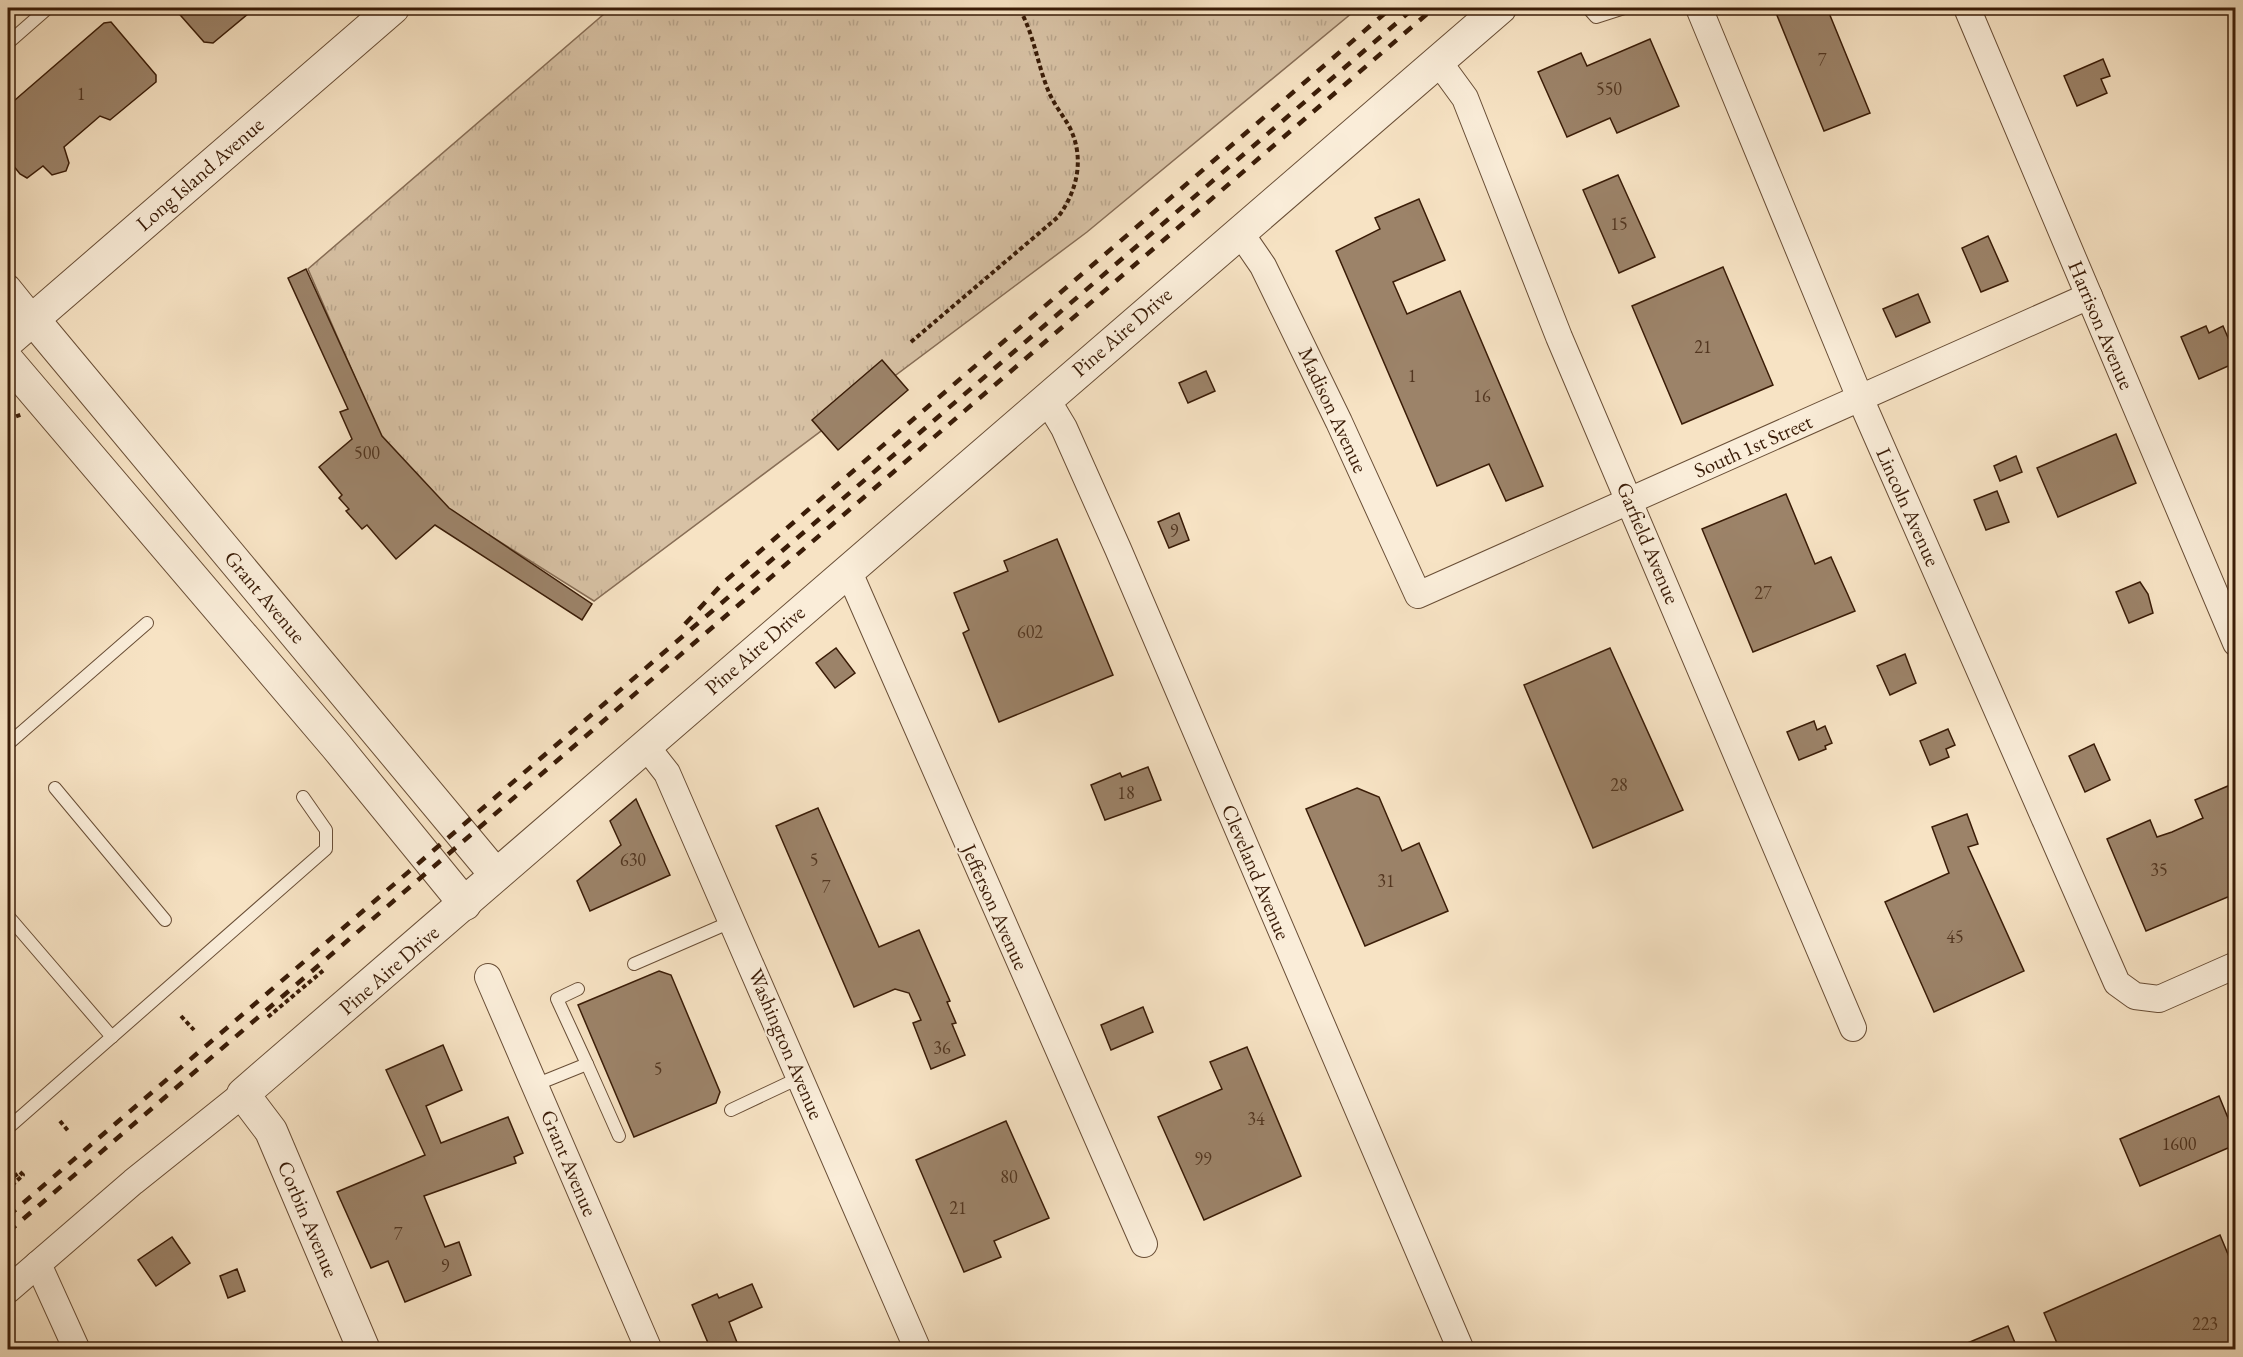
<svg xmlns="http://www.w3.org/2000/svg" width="2243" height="1357" viewBox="0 0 2243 1357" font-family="'EB Garamond',serif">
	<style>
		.grass { fill: url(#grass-tufts); stroke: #886e56; stroke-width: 1.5 }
		.building { fill: #9c8369; stroke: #3a1c07; stroke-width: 1.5 }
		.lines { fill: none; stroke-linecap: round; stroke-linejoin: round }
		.service-casing { stroke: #694e36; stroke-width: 14 }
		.minor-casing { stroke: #694e36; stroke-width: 28 }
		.tertiary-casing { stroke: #694e36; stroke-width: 34 }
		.path { stroke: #3a1c07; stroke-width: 4; stroke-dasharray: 4.5 3; stroke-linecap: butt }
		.service { stroke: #faedd9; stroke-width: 12 }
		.minor { stroke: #faedd9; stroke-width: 26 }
		.tertiary { stroke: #faedd9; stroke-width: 32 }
		.rail { stroke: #3a1c07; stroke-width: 4.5; stroke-dasharray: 10 10; stroke-linecap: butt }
		.labels { text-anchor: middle; stroke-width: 4.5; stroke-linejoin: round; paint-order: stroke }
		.number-label { font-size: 18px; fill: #523620 }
		.street-label { font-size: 21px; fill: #3a1c07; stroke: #faedd9 }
	</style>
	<defs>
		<pattern id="grass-tufts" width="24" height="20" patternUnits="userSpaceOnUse" patternTransform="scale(1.5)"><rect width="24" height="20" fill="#d7c1a4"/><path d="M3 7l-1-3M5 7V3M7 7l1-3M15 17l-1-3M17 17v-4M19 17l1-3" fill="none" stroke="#b9a58c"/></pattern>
	</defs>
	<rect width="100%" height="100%" fill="#f7e3c4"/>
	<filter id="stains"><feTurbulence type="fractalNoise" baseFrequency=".00333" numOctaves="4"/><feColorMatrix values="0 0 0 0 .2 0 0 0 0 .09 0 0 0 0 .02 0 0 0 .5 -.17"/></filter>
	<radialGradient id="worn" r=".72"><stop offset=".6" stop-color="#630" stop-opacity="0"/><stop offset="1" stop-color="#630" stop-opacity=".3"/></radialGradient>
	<polygon class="grass" points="611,8 1358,8 1087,232 594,601 437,502 379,433 308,269"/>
	<g class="building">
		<polygon points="174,8 255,8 213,43 204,42"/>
		<polygon points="1774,8 1827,8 1870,113 1824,131"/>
		<polygon points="111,22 156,75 156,82 110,120 100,116 64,147 69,163 66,171 52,175 43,166 27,178 20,174 8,159 8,106 104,23"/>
		<polygon points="1650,39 1679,106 1617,133 1610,118 1567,137 1538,72 1581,53 1587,66"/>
		<polygon points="2103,59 2110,76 2101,79 2107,93 2077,106 2064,76"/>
		<polygon points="1618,175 1655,257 1619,273 1583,190"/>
		<polygon points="1419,199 1445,260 1393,282 1407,314 1460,291 1543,486 1506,501 1489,464 1437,486 1336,251 1380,229 1375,218"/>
		<polygon points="1988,236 2008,281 1981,292 1962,248"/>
		<polygon points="1723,267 1773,385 1682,424 1632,306"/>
		<polygon points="306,269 382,436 449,508 592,604 582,620 435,525 396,559 367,525 362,529 346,511 349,509 339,498 342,495 319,467 352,439 340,412 348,409 288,278"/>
		<polygon points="1918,294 1930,322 1896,337 1883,309"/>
		<polygon points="2206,326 2209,333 2223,326 2235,354 2235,363 2199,379 2181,337"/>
		<polygon points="882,360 908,390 838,450 812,420"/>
		<polygon points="1206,371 1215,391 1188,403 1179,383"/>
		<polygon points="2116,434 2136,483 2058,517 2037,468"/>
		<polygon points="2016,456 2022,472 2000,481 1994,466"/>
		<polygon points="1997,491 2009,522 1986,530 1974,500"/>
		<polygon points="1786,494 1815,564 1831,557 1855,611 1753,652 1702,529"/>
		<polygon points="1179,513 1189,540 1169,548 1158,522"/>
		<polygon points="1057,539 1113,675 999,722 963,633 969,630 954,593 1008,571 1004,561"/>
		<polygon points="2140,582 2148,594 2153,613 2129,623 2116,592"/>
		<polygon points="836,648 855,673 835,688 816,663"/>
		<polygon points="1610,648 1683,810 1593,848 1524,685"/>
		<polygon points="1905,654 1916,683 1890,695 1877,666"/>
		<polygon points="1814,721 1817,730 1825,726 1832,743 1825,746 1826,749 1799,760 1787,732"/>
		<polygon points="1948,729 1955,745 1946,749 1949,757 1930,765 1920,741"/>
		<polygon points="2094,744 2110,780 2085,792 2069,756"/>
		<polygon points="1148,767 1161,800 1105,820 1091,785 1120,773 1122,777"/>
		<polygon points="2235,783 2235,894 2146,931 2107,839 2150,820 2157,837 2172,832 2203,818 2195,800"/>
		<polygon points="1357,788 1379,797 1402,851 1419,843 1448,911 1365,946 1306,809"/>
		<polygon points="636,799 670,875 590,911 577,881 621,845 610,821"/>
		<polygon points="818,808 879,947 919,930 950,1001 947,1002 956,1023 952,1024 965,1055 931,1069 913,1023 921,1020 909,993 895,989 854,1007 776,826"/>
		<polygon points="1967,814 1978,844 1968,847 2024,971 1934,1012 1885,902 1949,873 1932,827"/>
		<polygon points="659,971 671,975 720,1092 716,1103 634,1137 578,1005"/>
		<polygon points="1143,1007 1153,1032 1111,1050 1101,1025"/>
		<polygon points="443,1045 462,1090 426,1106 441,1143 508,1117 523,1153 514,1157 516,1163 424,1196 445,1247 459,1242 471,1275 405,1302 388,1261 371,1268 337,1192 425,1155 386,1070"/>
		<polygon points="1247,1047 1301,1176 1204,1220 1158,1117 1222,1089 1210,1062"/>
		<polygon points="2219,1096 2235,1135 2235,1145 2140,1186 2120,1139"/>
		<polygon points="1006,1121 1049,1218 994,1241 1001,1257 964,1272 916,1160"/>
		<polygon points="2220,1235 2235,1271 2235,1350 2060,1350 2044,1313"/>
		<polygon points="172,1237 190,1263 156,1286 138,1260"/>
		<polygon points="237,1269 245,1291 228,1298 220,1276"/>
		<polygon points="752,1284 762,1307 729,1322 740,1350 711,1350 692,1305 717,1294 719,1298"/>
		<polygon points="2008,1326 2018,1350 1953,1350 1953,1349"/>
	</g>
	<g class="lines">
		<g class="service-casing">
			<g id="service">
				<polyline points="1588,8 1596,17 1624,8"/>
				<polyline points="8,43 48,8"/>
				<polyline points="8,744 147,623"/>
				<polyline points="55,788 165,920"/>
				<polyline points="8,916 112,1037"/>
				<polyline points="634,964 733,921"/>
				<polyline points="587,1064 619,1136"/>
				<polyline points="535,1085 587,1064 557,999 578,989"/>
				<polyline points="731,1110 801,1077"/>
				<polyline points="8,1128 326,849 326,830 303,797"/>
			</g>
		</g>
		<g class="minor-casing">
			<g id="minor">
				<polyline points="1699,8 1860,398 2117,983 2135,996 2159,999 2236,965"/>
				<polyline points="1967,8 2236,643"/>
				<polyline points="1438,61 1465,98 1559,337 1853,1028"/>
				<polyline points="1239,231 1263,266 1339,422 1418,595 2089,296"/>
				<polyline points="8,288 33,319"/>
				<polyline points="1046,398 1064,428 1118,549 1461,1350"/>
				<polyline points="848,570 1144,1244"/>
				<polyline points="645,745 667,773 918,1350"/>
				<polyline points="488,977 649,1350"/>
				<polyline points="38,1264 77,1350"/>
				<polyline points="8,1290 133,1182 243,1094"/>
			</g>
		</g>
		<g class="tertiary-casing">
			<g id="tertiary">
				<polyline points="33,319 496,875"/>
				<polyline points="8,341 393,8"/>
				<polyline points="8,361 336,746 465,904"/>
				<polyline points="364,1350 271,1131 243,1094 1500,8"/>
			</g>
		</g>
		<g class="path">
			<path d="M911 342 1058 217C1078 190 1085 157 1069 126 1062 114 1053 103 1048 90 1037 63 1034 34 1019 8"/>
			<polyline points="9,419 23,414"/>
			<polyline points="181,1016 194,1030"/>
			<polyline points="268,1017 325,969"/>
			<polyline points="60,1121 69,1132"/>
			<polyline points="8,1181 20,1172 23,1175 8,1189"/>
		</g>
		<use href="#service" class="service"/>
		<use href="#minor" class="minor"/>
		<use href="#tertiary" class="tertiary"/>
		<g class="rail">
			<polyline points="685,624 724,582 758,553 1391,8"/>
			<polyline points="8,1216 1414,8"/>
			<polyline points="8,1232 1434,8"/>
		</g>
	</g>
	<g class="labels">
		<g class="number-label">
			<text x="1822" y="66">7</text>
			<text x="1609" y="95">550</text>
			<text x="81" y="100">1</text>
			<text x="1619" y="230">15</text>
			<text x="1703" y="353">21</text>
			<text x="1412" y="382">1</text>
			<text x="1482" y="402">16</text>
			<text x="367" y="459">500</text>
			<text x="1174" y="537">9</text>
			<text x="1763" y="599">27</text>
			<text x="1030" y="638">602</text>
			<text x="1619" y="791">28</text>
			<text x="1126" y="799">18</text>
			<text x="633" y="866">630</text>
			<text x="814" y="866">5</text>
			<text x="2159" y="876">35</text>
			<text x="1386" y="887">31</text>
			<text x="826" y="893">7</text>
			<text x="1955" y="943">45</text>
			<text x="942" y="1054">36</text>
			<text x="658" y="1075">5</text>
			<text x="1256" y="1125">34</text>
			<text x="2179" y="1150">1600</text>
			<text x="1203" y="1165">99</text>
			<text x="1009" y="1183">80</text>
			<text x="958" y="1214">21</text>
			<text x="398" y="1240">7</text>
			<text x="445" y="1272">9</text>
			<text x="2205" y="1330">223</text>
		</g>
		<g class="street-label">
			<text transform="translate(200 174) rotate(-41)" y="7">Long Island Avenue</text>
			<text transform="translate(2101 325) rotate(67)" y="7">Harrison Avenue</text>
			<text transform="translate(1122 332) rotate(-41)" y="7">Pine Aire Drive</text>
			<text transform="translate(1333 410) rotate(65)" y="7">Madison Avenue</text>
			<text transform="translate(1753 446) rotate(-24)" y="7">South 1st Street</text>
			<text transform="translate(1908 507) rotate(66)" y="7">Lincoln Avenue</text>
			<text transform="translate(1648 543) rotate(67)" y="7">Garfield Avenue</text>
			<text transform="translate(265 597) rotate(50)" y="7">Grant Avenue</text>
			<text transform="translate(755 650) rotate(-41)" y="7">Pine Aire Drive</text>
			<text transform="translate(1256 872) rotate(67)" y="7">Cleveland Avenue</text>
			<text transform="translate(995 907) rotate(66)" y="7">Jefferson Avenue</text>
			<text transform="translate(389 970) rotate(-41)" y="7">Pine Aire Drive</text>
			<text transform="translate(786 1044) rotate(67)" y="7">Washington Avenue</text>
			<text transform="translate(569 1163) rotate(67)" y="7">Grant Avenue</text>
			<text transform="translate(308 1219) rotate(67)" y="7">Corbin Avenue</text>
		</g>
	</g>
	<rect width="2243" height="1357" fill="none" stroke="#f7e3c4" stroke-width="30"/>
	<rect x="9" y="9" width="2225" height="1339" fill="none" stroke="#3a1c07" stroke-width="3"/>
	<rect x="15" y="15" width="2213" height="1327" fill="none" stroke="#3a1c07" stroke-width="1.5"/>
	<rect width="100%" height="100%" filter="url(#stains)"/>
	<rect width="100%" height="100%" fill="url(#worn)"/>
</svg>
